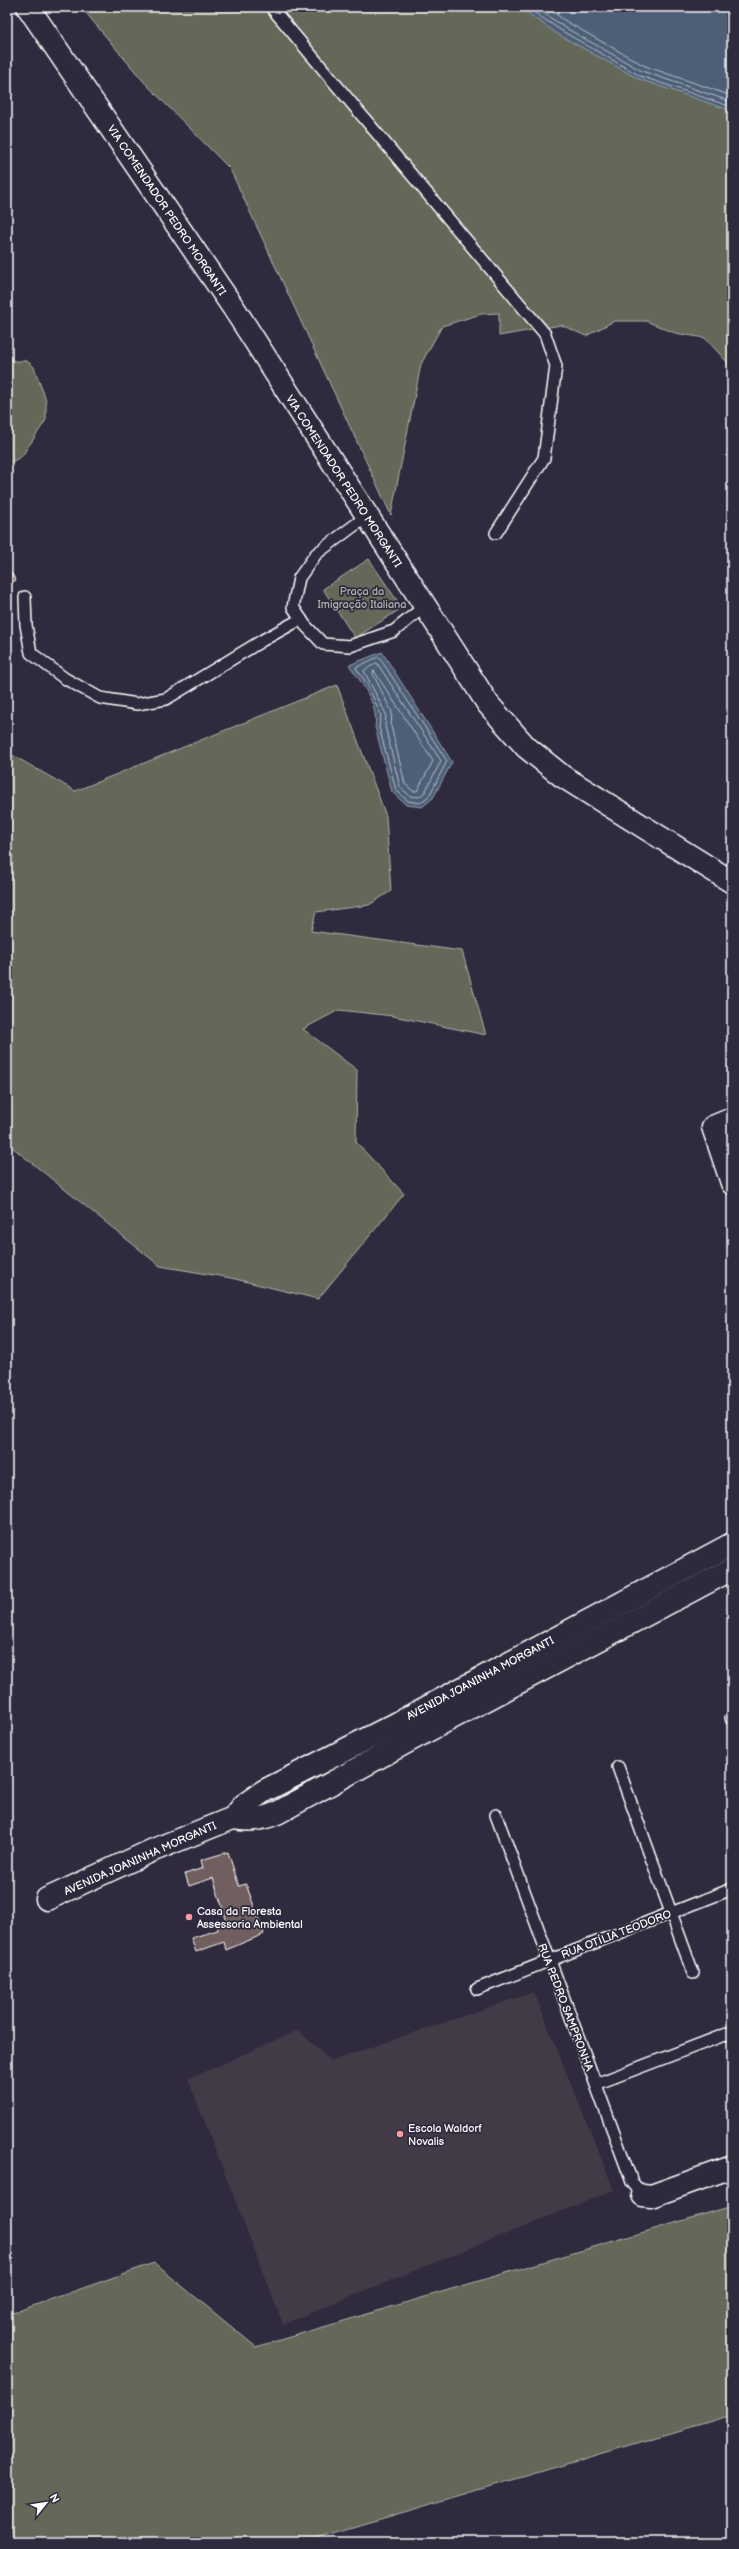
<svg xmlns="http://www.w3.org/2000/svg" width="739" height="2549" viewBox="0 0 739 2549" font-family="'Balsamiq Sans',sans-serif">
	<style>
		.built { fill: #433a47 }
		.green { fill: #646759; stroke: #b2b3ac }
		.water { fill: #4d5f77; stroke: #949fad }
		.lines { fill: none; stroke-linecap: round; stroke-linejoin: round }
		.shore { stroke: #b8bfc9; stroke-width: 1 }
		.building { fill: #715f5e; stroke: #fff }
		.service-casing { stroke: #fff; stroke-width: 14 }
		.minor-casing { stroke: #fff; stroke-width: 25 }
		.tertiary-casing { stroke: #fff; stroke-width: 25 }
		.service { stroke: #2f2a3d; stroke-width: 11 }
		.minor { stroke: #2f2a3d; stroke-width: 22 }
		.tertiary { stroke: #2f2a3d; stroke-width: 22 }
		.poi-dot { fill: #ff9aa2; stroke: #2f2a3d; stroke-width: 1.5 }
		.labels { text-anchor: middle; stroke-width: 3.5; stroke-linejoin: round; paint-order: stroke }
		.street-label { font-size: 11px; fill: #fff; stroke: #2f2a3d }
		.park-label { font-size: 11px; fill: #b2b3ac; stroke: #2f2a3d }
		.poi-label { font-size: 11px; fill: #fff; stroke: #2f2a3d; text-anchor: start }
	</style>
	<rect width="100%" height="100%" fill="#2f2a3d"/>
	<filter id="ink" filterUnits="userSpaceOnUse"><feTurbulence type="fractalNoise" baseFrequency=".025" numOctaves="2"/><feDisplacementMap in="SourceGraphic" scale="8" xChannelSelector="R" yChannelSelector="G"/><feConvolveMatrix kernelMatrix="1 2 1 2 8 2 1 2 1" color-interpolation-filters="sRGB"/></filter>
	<g filter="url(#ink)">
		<polygon class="built" points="534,1992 614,2190 283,2324 188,2079 298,2030 331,2061"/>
		<g class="green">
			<polygon points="81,7 567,7 732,85 732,381 727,362 705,338 675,333 646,321 614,321 586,336 561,325 499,336 499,313 481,314 442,326 421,364 391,515 230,169 144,82"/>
			<polygon points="7,343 12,361 27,361 34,367 46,401 46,420 22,456 7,465"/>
			<polygon points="369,559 402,608 355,638 323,589"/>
			<polygon points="337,685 386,816 391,891 369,905 316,912 311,931 462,951 486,1035 393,1016 339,1010 303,1029 357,1070 356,1142 404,1194 318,1299 231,1278 160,1266 7,1143 7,752 75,791"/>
			<polygon points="732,2206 732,2415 303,2542 7,2542 7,2315 154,2263 256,2347"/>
		</g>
		<g class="water">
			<polygon points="519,7 732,7 732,111 639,79 559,35"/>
			<path d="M382 652 452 762 433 798 422 807 406 805 392 792 375 727C379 705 361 682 349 665Z"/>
		</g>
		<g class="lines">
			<g class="shore">
				<polyline points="526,7 562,31 640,76 732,107"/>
				<polyline points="535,7 564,27 642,71 732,102"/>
				<polyline points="546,7 567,22 645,66 732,96"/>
				<polygon points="379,657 447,761 429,796 420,803 408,801 396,790 379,727 381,715 367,684 356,668"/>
				<polygon points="377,663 441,761 425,792 419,797 410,796 400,787 385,726 386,714 364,671"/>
				<polygon points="374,671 433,761 417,791 413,791 405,784 391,726 392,712 373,674"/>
			</g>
		</g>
		<g class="building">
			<polygon points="7,567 16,580 7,586"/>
			<polygon points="228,1852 239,1886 246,1884 264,1934 226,1950 224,1942 196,1952 191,1938 218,1930 217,1925 227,1922 213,1878 189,1886 185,1874 203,1868 201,1860"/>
		</g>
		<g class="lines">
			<g class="service-casing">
				<g id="service">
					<polyline points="271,7 545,334 556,366 544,458 496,533"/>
					<polyline points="367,516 316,554 299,578 293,607 305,625 323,644 350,646 394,631 425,606"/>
					<polyline points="25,597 26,625 31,653 64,678 100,698 137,704 166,699 263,640 301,619"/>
					<polyline points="731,1718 732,1720"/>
					<polyline points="618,1767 693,1973"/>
					<polyline points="496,1815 632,2182 643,2195"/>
					<polyline points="477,1989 732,1889"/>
					<polyline points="596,2084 732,2032"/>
				</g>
			</g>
			<g class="minor-casing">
				<g id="minor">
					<polyline points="732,1119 713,1127 732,1183"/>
					<path d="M233 1818C249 1821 262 1820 277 1813L412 1739 732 1569"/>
					<polyline points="47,1899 151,1851 233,1818 244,1805 264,1791 394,1725 732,1544"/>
					<polyline points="643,2195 651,2196 732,2167"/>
				</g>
			</g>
			<g class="tertiary-casing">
				<polyline id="tertiary" points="28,7 235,310 488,704 526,747 562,776 732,882"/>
			</g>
			<use href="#service" class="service"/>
			<use href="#minor" class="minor"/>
			<use href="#tertiary" class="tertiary"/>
		</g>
	</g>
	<g class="poi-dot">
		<circle cx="189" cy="1917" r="4"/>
		<circle cx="400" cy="2134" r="4"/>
	</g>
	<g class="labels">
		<g class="street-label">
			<text transform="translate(167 210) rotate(56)" y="4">VIA COMENDADOR PEDRO MORGANTI</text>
			<text transform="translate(344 481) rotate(57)" y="4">VIA COMENDADOR PEDRO MORGANTI</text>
			<text transform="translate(480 1678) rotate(-28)" y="4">AVENIDA JOANINHA MORGANTI</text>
			<text transform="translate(140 1858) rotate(-24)" y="4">AVENIDA JOANINHA MORGANTI</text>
			<text transform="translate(616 1934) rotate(-21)" y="4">RUA OTÍLIA TEODORO</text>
			<text transform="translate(566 2007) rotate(69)" y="4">RUA PEDRO SAMPRONHA</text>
		</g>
		<g class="park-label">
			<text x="362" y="595">Praça da<tspan x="362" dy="13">Imigração Italiana</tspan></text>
		</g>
		<g class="poi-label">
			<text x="197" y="1915">Casa da Floresta<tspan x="197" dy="13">Assessoria Ambiental</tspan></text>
			<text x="408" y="2132">Escola Waldorf<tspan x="408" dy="13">Novalis</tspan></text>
		</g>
	</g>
	<rect width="739" height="2549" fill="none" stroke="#2f2a3d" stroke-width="24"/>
	<rect x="12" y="12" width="715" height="2525" fill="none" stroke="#fff" stroke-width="1.5" filter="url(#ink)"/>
	<g transform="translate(46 2503) rotate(60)" stroke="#2f2a3d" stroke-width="3" paint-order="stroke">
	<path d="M0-3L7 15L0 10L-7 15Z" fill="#ffffff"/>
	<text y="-6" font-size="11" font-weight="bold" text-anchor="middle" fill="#ffffff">N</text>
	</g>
</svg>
